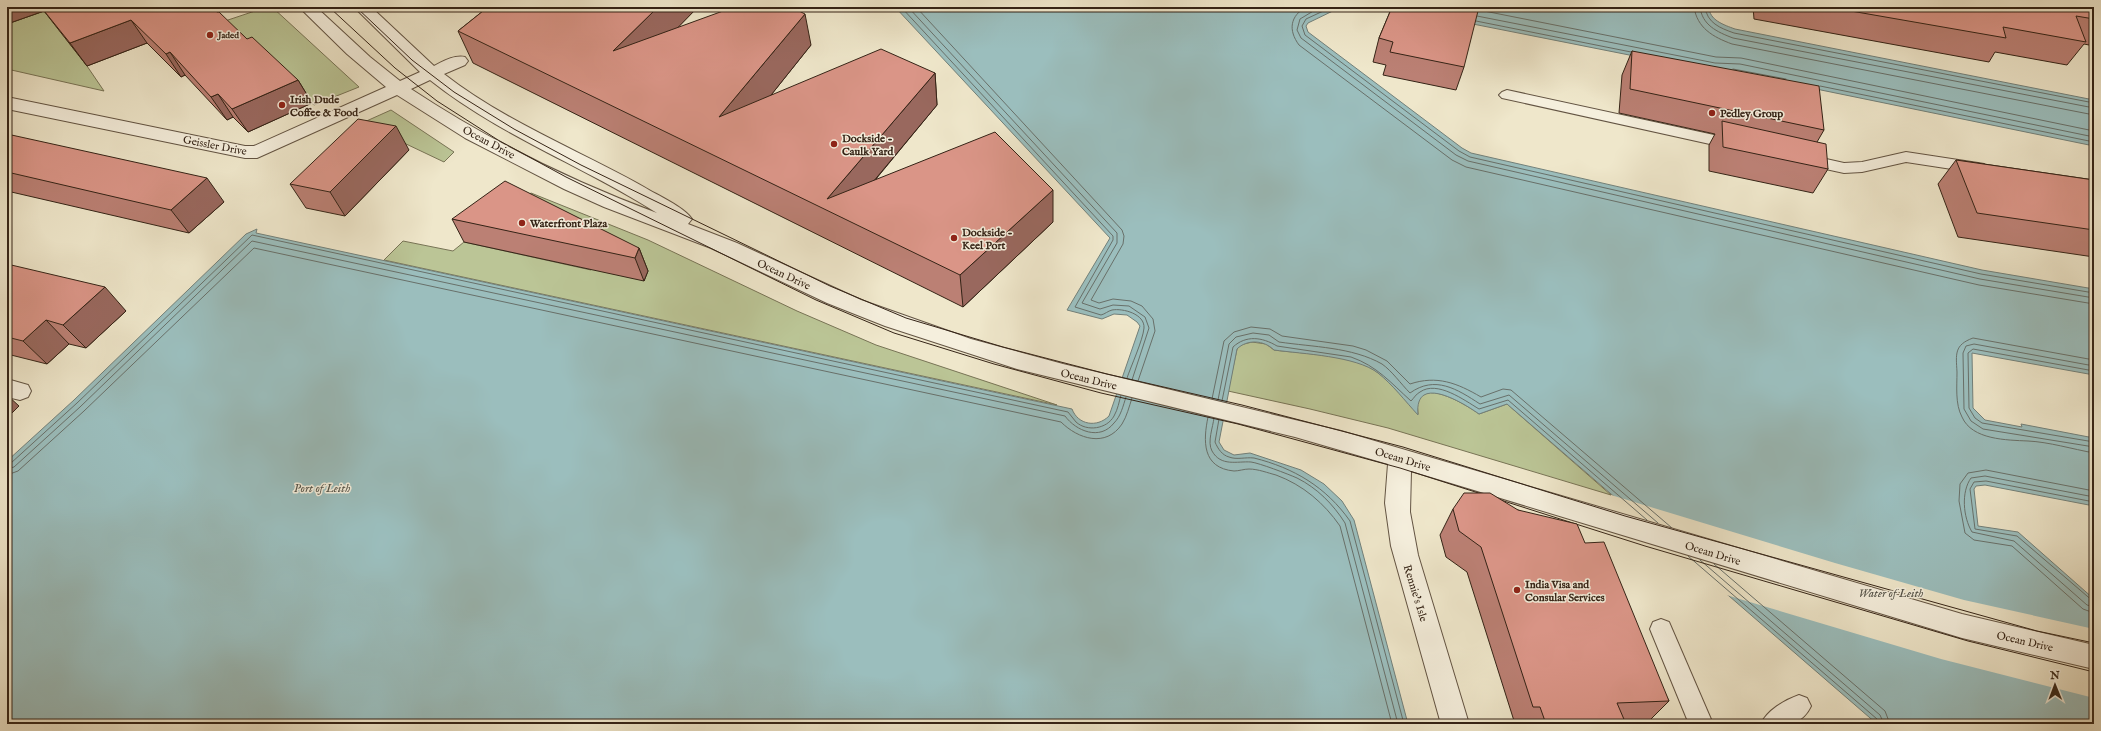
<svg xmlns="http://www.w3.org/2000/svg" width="2101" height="731" viewBox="0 0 2101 731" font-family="'IM FELL English',serif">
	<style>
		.green { fill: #bbc596; stroke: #787456 }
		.water { fill: #9bbebd; stroke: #72807a }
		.pier { fill: #efe7cb }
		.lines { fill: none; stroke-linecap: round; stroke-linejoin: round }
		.shore { stroke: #68706a; stroke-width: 1 }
		.lane-casing { stroke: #635443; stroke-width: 2 }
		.street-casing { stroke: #635443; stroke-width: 2 }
		.lane { fill: #f5efdd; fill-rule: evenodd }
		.street { fill: #f5efdd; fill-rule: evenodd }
		.tram { stroke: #342316; stroke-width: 1 }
		.wall { fill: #bb8074; stroke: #342316 }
		.shaded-wall { fill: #99685e; stroke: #342316 }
		.building { fill: #da9587; stroke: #342316 }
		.poi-dot { fill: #8f2418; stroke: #f5efdd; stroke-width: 1.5 }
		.labels { text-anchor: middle; stroke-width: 3; stroke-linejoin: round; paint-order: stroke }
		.far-poi-label { font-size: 9px; font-weight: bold; fill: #342316; stroke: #f5efdd; text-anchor: start }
		.poi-label { font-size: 11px; font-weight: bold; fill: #342316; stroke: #f5efdd; text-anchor: start }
		.street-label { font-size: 11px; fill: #342316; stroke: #f5efdd }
		.water-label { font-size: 12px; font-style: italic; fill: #535248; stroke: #f5efdd }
	</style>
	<rect width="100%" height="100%" fill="#efe7cb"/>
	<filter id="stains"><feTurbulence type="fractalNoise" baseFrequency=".005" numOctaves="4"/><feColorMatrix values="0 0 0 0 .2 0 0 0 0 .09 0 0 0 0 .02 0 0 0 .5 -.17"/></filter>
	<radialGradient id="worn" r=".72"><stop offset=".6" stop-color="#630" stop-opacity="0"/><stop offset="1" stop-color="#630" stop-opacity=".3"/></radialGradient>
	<g class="green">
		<polygon points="267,7 272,7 359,87 314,105 219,23"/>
		<polygon points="44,11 87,66 104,91 7,69 7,24"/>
		<polygon points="391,110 454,152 444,162 362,123"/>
		<polygon points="531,193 648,240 797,311 876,345 1057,405 384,260 403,241 453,251 464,242 591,270 516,204"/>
		<path d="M1252 342 1266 344 1274 350C1304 354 1352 354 1377 372 1392 383 1405 400 1418 414 1418 409 1416 403 1419 399 1428 381 1468 406 1479 414L1507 404 1611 495 1388 428 1310 409 1228 391 1237 349 1240 345Z"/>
	</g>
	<g class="water">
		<path d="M895 7H1341L1308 23 1306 26 1308 32 1462 148 1471 153 1982 270 2094 289V375L1972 353 1973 408 1985 420 2022 427 2021 424 2094 438V506L1985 485 1976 486 1974 489 1978 526 2018 532 2094 599V724H1877L1507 404 1479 414C1462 402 1414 373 1418 415 1405 401 1393 385 1378 373 1356 356 1303 354 1274 350 1264 340 1247 339 1237 349L1219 442 1224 450 1234 455 1250 453 1301 470 1324 484 1342 501 1354 520 1408 724H7V461L74 400 246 234 257 229 256 233 1072 409C1078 425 1097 428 1109 416L1140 326 1137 322 1127 315 1114 314 1102 319 1067 310 1110 238Z"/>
		<path d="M1387 7H1709C1709 20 1724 25 1735 29L2094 100V146L1738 73 1715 72Z"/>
	</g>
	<polygon class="pier" points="1611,495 1835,563 1964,600 2094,629 2094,698 1941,659 1723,594 1615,501"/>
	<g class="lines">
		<g class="shore">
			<path d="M901 7 1113 236V240L1075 307 1101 315C1105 314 1108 311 1112 310 1123 308 1145 314 1144 328 1143 340 1131 366 1127 378"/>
			<polyline points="908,7 1117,233 1117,243 1082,303 1100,309 1113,305 1129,306 1145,317 1149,328 1132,380"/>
			<polyline points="916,7 1122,230 1124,236 1123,244 1091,300 1099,303 1113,299 1131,301 1142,306 1153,319 1155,331 1138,381"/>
			<path d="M1306 7C1290 16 1288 30 1299 45L1452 160 1466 167 1979 285 2094 304"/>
			<polyline points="1320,7 1300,19 1297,30 1301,38 1456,155 1468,161 1980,279 2094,298"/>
			<polyline points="1332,7 1306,19 1302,26 1305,35 1459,151 1470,157 1981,274 2094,293"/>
			<polyline points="1464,7 1716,57 1741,58 2094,131"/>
			<path d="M1694 7C1697 28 1713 37 1732 44L2094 115"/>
			<path d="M1700 7C1702 25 1717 32 1733 38L2094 108"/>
			<path d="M1705 7C1707 23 1720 28 1734 33L2094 103"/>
			<polyline points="1477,16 1715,63 1740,64 2094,137"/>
			<polyline points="1476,21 1631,52"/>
			<polyline points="1733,69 1786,79"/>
			<polyline points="1820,86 2094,142"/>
			<path d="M2094 360 1973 338C1954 345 1956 354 1957 372 1957 386 1955 404 1962 417 1972 440 2007 440 2028 441 2049 442 2072 449 2094 453"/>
			<polyline points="2094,366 1974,344 1966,346 1963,353 1964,409 1971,421 1983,429 2094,447"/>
			<polyline points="2094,371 1973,349 1968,353 1969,408 1975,418 1982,423 2094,442"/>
			<path d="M1212 399 1224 341 1234 332 1251 327 1270 329 1282 336 1353 346 1366 350 1387 361 1410 384C1437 375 1457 383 1481 397L1503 389 1511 390 1672 528"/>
			<path d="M1218 400 1229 344 1236 337 1253 333 1269 335 1279 342C1313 347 1352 347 1382 364 1392 371 1401 384 1410 393 1435 375 1457 389 1480 404L1509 395 1658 523"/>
			<path d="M1222 401 1233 347C1246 335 1262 337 1277 346L1351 357C1377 366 1391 383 1411 401 1414 398 1416 394 1420 392 1437 380 1464 400 1479 409L1508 400 1647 520"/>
			<path d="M1208 417C1203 441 1202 468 1234 471 1239 471 1244 469 1249 469 1258 469 1268 473 1276 475 1303 485 1324 503 1340 526L1392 724"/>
			<path d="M1214 418C1213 427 1207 442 1212 451 1221 467 1237 461 1251 462 1259 463 1288 474 1297 478 1317 488 1333 504 1345 523L1398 724"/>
			<path d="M1219 419 1215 442C1218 449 1222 455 1229 457 1237 460 1245 457 1254 458 1294 468 1326 487 1350 521L1404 724"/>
			<path d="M7 464 11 463 77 403 252 235 1068 412C1071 415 1073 419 1076 422 1087 432 1107 429 1114 416 1118 409 1119 402 1121 395"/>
			<path d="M7 469 14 467 80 407 252 241 1065 416C1076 431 1100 441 1114 423 1121 416 1123 406 1126 397"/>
			<path d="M7 475 18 471 84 411 254 248 1061 422C1078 439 1106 448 1122 424 1127 416 1129 407 1132 398"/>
			<polyline points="2094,491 1986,470 1968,473 1960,484 1959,501 1965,533 1974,540 2012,546 2083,609 2094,613"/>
			<path d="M2094 497 1985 476 1971 478C1961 492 1963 517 1972 532L2014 541 2087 605 2094 607"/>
			<polyline points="2094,502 1986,481 1974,482 1970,489 1975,529 2017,536 2094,602"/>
			<polyline points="1688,556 1877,719 1879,724"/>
			<polyline points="1700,560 1880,715 1884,724"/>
			<polyline points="1714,564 1885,711 1890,724"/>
		</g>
		<g class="lane-casing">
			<g id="lane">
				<polygon points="1507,90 1737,140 1743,141 1745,145 1743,149 1737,150 1502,98 1499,95 1502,92"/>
				<polygon points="1906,152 1978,163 1984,164 1986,168 1984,172 1978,173 1906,162 1862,172 1844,173 1798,163 1796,159 1798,155 1804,154 1844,163 1862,162"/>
				<polygon points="1661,619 1669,622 1713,724 1689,724 1650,629 1653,622"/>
				<path d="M1799 695 1807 698 1811 706C1801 728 1782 724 1761 724 1767 710 1785 700 1799 695Z"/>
			</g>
		</g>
		<g class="street-casing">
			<g id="street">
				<path d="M299 7H316L370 57 400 81 420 72 354 7H371L434 66C444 61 454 55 465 57L468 61 465 65 444 74C504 121 578 150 644 187 657 195 684 207 692 219L688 224 737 243 861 300 971 339 1063 364 1341 431 1962 614 2094 645V669L1962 638 1411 471 1410 512 1418 555 1469 724H1441L1391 546 1385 503 1388 464 1295 437 1017 369 885 326 827 303 711 248 604 207 564 189 465 138 397 95 257 158H245L7 109V97L245 146H254L386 87 347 54ZM430 80C499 135 583 166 657 213 571 181 488 140 411 89Z"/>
				<polygon points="7,379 28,385 31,391 28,397 20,400 7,397"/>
			</g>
		</g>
		<use href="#lane" class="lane"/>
		<use href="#street" class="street"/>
		<g class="tram">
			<polyline points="329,7 395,68 437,101 498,140 566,177 816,300 894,333 994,364 1101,393 1238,424 1400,468 1645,546 1968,641 2094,672"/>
			<polyline points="356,7 412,60 454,92 514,129 581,165 830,286 906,318 1003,347 1107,374 1242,405 1403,447 1625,516 2037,631 2094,643"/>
		</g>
	</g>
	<g class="wall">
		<polygon points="7,7 211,7 247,39 298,80 312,103 248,132 233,117 227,120 185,75 181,77 147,43 87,66 44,11 7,24"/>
		<polygon points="488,7 698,7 677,28 811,45 771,95 935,73 937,105 876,179 1053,222 963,307 473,63 458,31"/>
		<polygon points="1392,7 1464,67 1456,90 1383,75 1386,65 1373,62 1379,38"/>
		<polygon points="1753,7 2094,7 2094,46 2084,44 2067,65 1995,52 1989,62 1754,19"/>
		<polygon points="1632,51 1824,130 1817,142 1828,169 1813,193 1709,171 1709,145 1715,134 1619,113 1622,75"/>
		<polygon points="7,134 224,202 189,233 7,191"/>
		<polygon points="409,150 345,216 306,208 290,184"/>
		<polygon points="1956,160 2094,180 2094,257 1958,237 1938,184"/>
		<polygon points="452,219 639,248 648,271 644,281 464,242"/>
		<polygon points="7,264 126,311 86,348 69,344 47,364 7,354"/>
		<polygon points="1453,509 1518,510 1585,543 1669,701 1647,723 1631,724 1515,724 1467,572 1446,557 1440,535"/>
	</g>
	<g class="shaded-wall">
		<polygon points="7,7 41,7 44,11 7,24"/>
		<polygon points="658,7 698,7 624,83 613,51"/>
		<polygon points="805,14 811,45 728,149 719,117"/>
		<polygon points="131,20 147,43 87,66 70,43"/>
		<polygon points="170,52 185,75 181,77 166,54"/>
		<polygon points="935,73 937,105 843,218 827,199"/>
		<polygon points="298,80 312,103 248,132 232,109"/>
		<polygon points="218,94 233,117 227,120 211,97"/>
		<polygon points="396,126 409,150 345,216 330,192"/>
		<polygon points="207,178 224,202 189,233 171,210"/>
		<polygon points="1053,190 1053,222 963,307 960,275"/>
		<polygon points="639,248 648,271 644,281 635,258"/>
		<polygon points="105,287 126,311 86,348 63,325"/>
		<polygon points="46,320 69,344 47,364 23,341"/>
		<polygon points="7,395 19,406 7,418"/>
	</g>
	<g class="building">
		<polygon points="41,7 211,7 217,12 219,12 247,39 252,37 298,80 232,109 218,94 211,97 170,52 166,54 131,20 70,43"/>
		<polygon points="488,7 658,7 613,51 734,7 791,7 805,14 719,117 881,49 935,73 827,199 995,132 1053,190 960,275 458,31"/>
		<polygon points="1392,7 1456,7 1478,11 1464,67 1390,52 1393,42 1379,38"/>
		<polygon points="1828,7 2094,7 2094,19 2076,16 2086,42 2003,27 2006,38"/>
		<polygon points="1632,51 1819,86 1824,130 1630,89"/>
		<polygon points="358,119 396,126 330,192 290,184"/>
		<polygon points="1722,121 1826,144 1828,169 1723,147"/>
		<polygon points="7,134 207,178 171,210 7,172"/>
		<polygon points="1956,160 2094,180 2094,230 1977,213"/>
		<polygon points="505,181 639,248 635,258 452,219"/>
		<polygon points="7,264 105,287 63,325 46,320 23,341 7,337"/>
		<polygon points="1464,493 1490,493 1518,510 1577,524 1585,543 1604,542 1669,701 1617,703 1626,724 1546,724 1540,707 1533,707 1481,547 1459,531 1453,509"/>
	</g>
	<g class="poi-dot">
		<circle cx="210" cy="35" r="4"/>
		<circle cx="282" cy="105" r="4"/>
		<circle cx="1712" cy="113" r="4"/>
		<circle cx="834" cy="144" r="4"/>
		<circle cx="522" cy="223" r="4"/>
		<circle cx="954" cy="238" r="4"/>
		<circle cx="1517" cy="590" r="4"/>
	</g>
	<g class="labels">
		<g class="far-poi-label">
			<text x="218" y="38">Jaded</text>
		</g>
		<g class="poi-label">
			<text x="290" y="103">Irish Dude<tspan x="290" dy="13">Coffee &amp; Food</tspan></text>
			<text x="1720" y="117">Pedley Group</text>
			<text x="842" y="142">Dockside -<tspan x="842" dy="13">Caulk Yard</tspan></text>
			<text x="530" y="227">Waterfront Plaza</text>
			<text x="962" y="236">Dockside -<tspan x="962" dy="13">Keel Port</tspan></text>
			<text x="1525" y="588">India Visa and<tspan x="1525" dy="13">Consular Services</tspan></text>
		</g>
		<g class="street-label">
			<text transform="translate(489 142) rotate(28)" y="4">Ocean Drive</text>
			<text transform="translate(215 145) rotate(11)" y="4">Geissler Drive</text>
			<text transform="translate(784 274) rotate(25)" y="4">Ocean Drive</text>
			<text transform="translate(1089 379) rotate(14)" y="4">Ocean Drive</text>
			<text transform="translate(1403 459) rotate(17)" y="4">Ocean Drive</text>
			<text transform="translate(1713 553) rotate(17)" y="4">Ocean Drive</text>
			<text transform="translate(1416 593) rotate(73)" y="4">Rennie's Isle</text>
			<text transform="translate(2025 641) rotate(13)" y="4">Ocean Drive</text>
		</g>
		<g class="water-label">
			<text x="322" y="492">Port of Leith</text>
			<text x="1891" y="597">Water of Leith</text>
		</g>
	</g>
	<rect width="2101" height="731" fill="none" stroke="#efe7cb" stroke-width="24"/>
	<rect x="8" y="8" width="2085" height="715" fill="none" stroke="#342316" stroke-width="2"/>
	<rect x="12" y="12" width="2077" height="707" fill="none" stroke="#342316"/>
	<g transform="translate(2055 685) rotate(359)" stroke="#f5efdd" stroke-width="3" paint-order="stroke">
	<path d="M0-3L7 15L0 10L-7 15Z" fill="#342316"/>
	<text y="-6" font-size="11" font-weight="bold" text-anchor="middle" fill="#342316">N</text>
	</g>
	<rect width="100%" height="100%" filter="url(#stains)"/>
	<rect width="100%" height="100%" fill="url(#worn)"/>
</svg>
